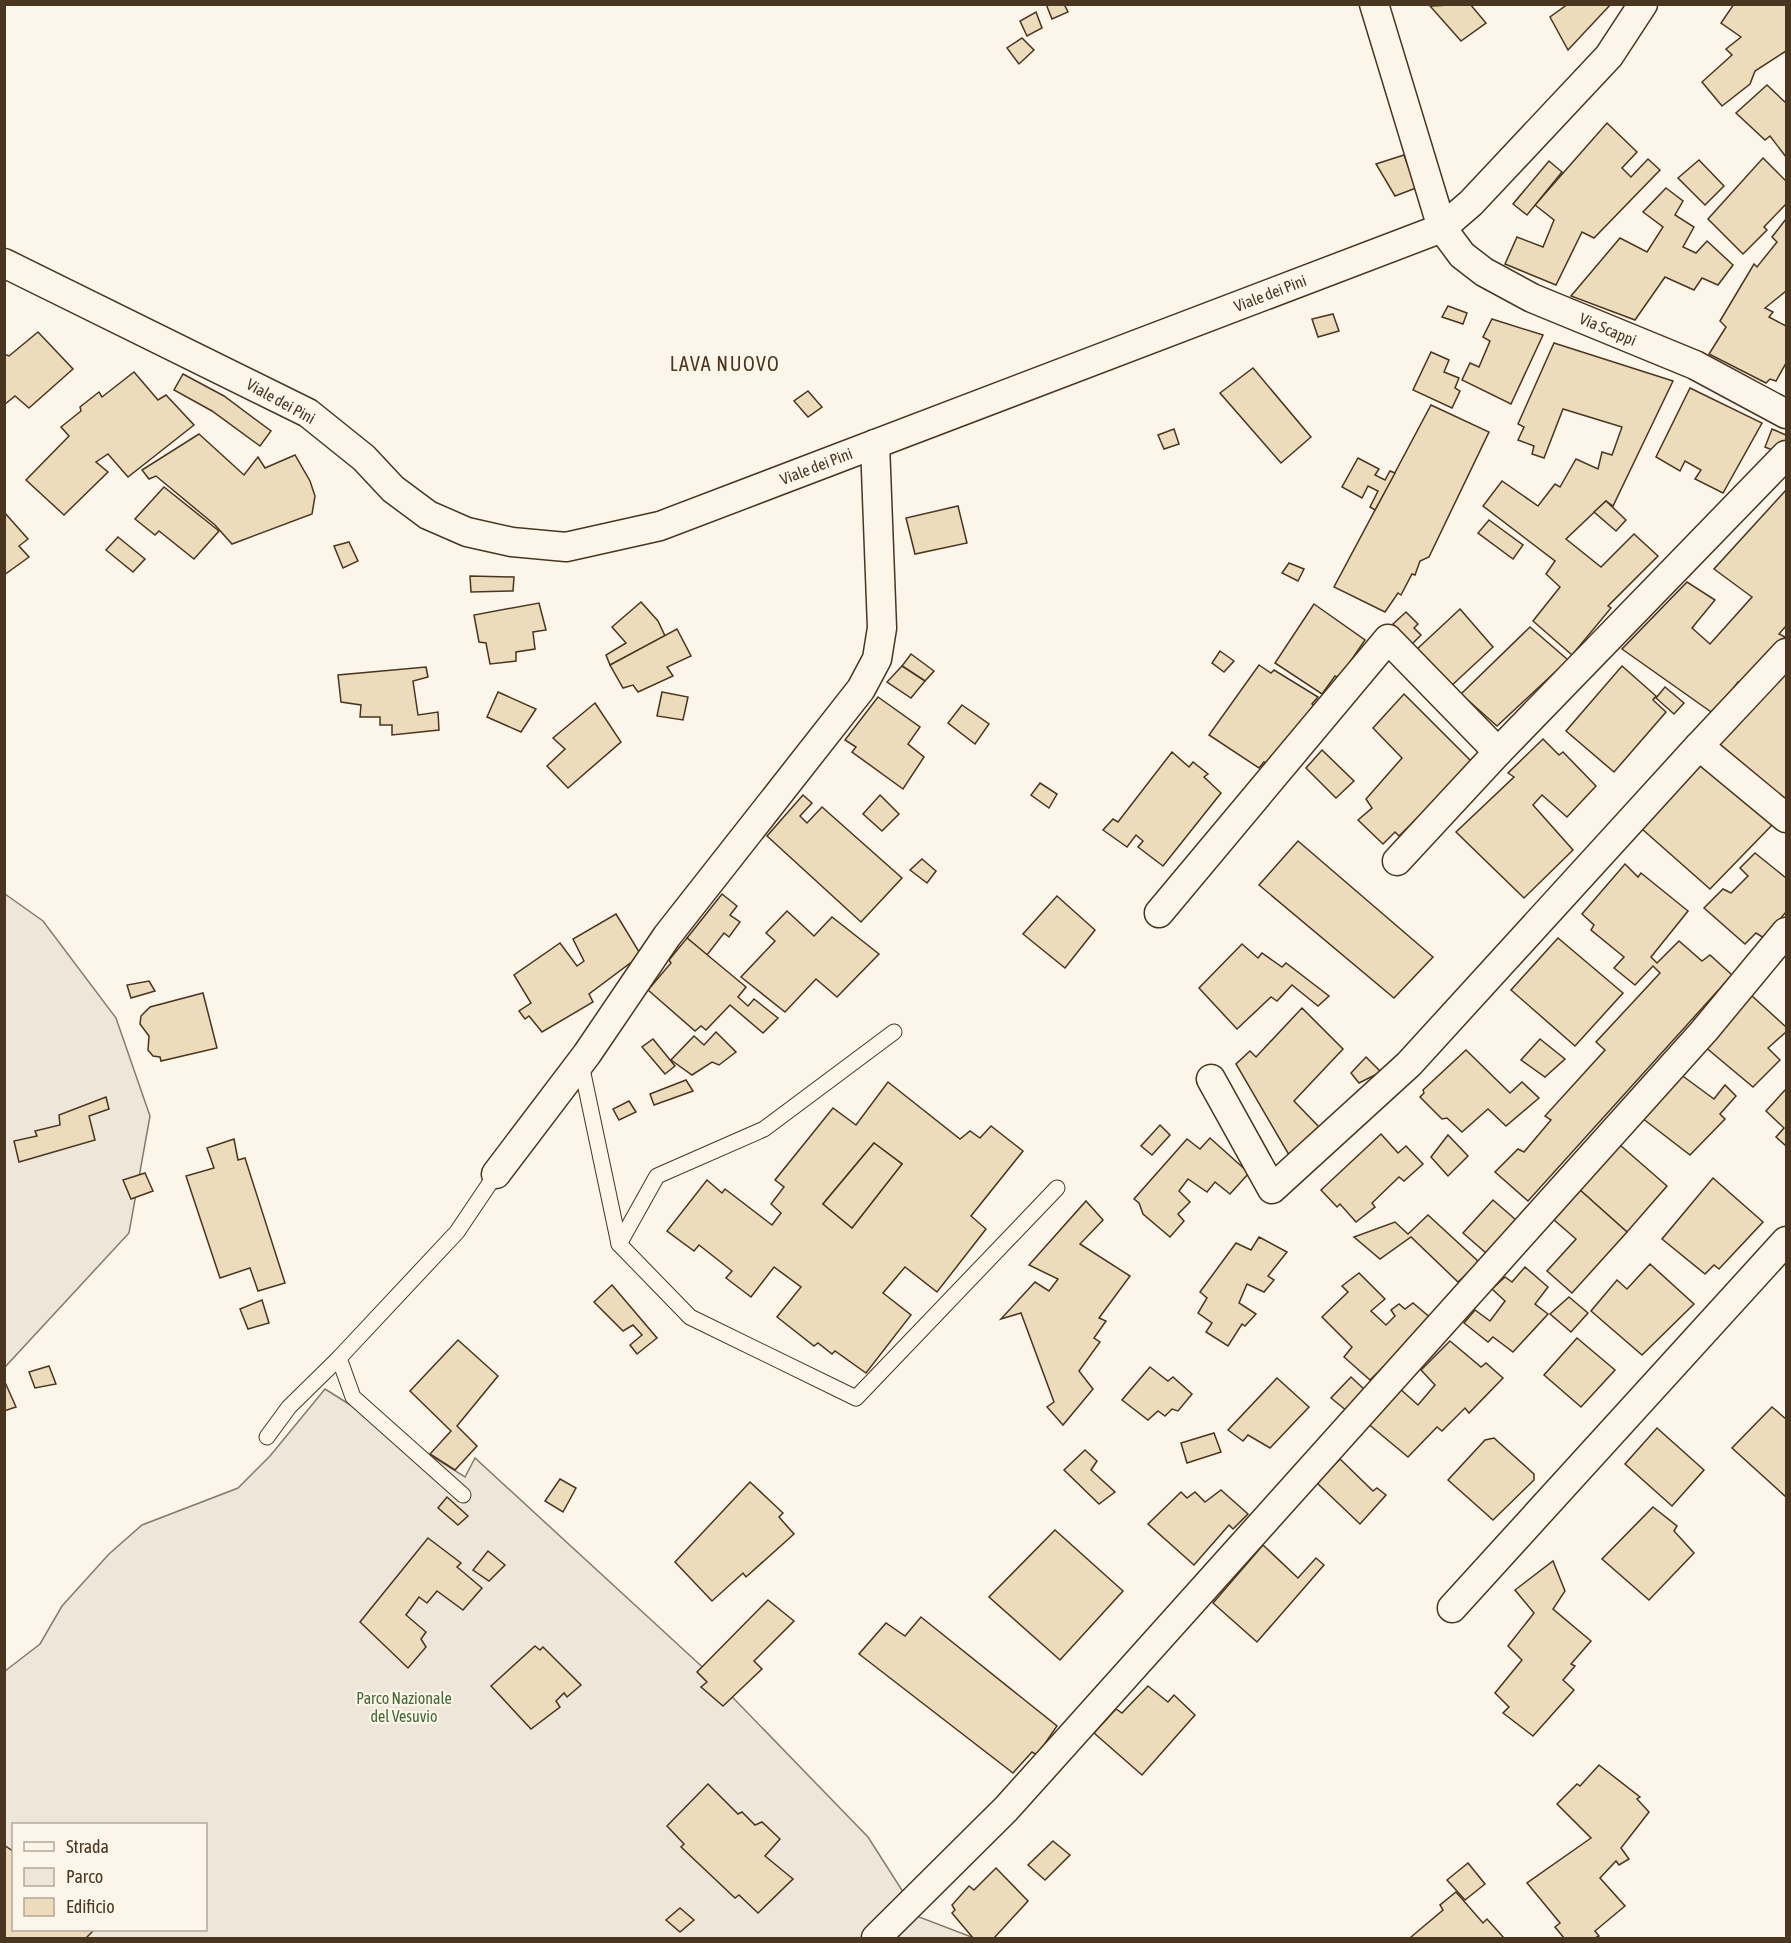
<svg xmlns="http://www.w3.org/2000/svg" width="1791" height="1943" viewBox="0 0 1791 1943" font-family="'Asap Condensed',sans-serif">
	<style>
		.green { fill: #ede6d9; stroke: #887966; stroke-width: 1.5; fill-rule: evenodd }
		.building { fill: #ecdcbc; stroke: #4a3520; stroke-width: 1.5; fill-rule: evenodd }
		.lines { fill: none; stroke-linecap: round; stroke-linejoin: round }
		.lane-casing { stroke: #4a3520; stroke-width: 17 }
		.street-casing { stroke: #4a3520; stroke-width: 31 }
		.lane { stroke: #fbf6e9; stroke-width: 15 }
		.street { stroke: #fbf6e9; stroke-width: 28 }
		.labels { text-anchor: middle; stroke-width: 4.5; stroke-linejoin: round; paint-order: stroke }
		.street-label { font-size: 16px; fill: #4a3520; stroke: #fbf6e9 }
		.park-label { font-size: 16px; fill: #436837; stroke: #fbf6e9 }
		.quarter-label { font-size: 20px; letter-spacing: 1.5px; fill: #4a3520; stroke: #fbf6e9 }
	</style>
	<rect width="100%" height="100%" fill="#fbf6e9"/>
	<g class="green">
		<polygon points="5,894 43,921 116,1018 150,1116 129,1233 5,1367"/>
		<path d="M325 1389 465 1477 475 1458 710 1674 868 1837 919 1917 974 1938H5V1671L40 1644 62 1606 109 1554 142 1525 238 1488 270 1456ZM14 1824H206V1930H14Z"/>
	</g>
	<g class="building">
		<polygon points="1046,4 1064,4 1068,12 1052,19"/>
		<polygon points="1470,4 1486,23 1461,41 1430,6"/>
		<polygon points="1568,4 1611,4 1568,50 1550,17"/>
		<polygon points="1734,4 1786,4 1786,51 1755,71 1750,84 1722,106 1702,82 1732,55 1726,49 1741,37 1721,23"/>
		<polygon points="1036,12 1042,28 1027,36 1020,21"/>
		<polygon points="1022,38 1034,50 1019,64 1007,48"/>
		<polygon points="1767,85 1786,103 1786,157 1770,136 1765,140 1736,113"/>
		<polygon points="1607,123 1637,152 1622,168 1631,177 1648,159 1660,170 1594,238 1582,232 1556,285 1505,264 1517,237 1543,247 1554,220 1535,205"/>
		<polygon points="1404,155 1416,188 1395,196 1376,164"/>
		<polygon points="1763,158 1786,181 1786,204 1764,227 1767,230 1743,254 1708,219"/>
		<polygon points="1699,160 1724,186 1705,205 1678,178"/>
		<polygon points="1549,161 1562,172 1527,215 1513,204"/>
		<polygon points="1666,188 1683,201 1675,215 1694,227 1683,247 1696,253 1707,241 1733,265 1718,285 1702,278 1694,290 1665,277 1635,320 1571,296 1620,238 1647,252 1663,227 1643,212"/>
		<polygon points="1786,219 1786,291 1765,308 1773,312 1769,317 1786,326 1786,363 1776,381 1770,379 1766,383 1709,354 1726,327 1720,321 1754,264 1757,267 1777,242 1772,237"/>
		<polygon points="1448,306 1467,313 1463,324 1442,317"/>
		<polygon points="1333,314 1339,331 1318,337 1312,319"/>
		<polygon points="1492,319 1543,335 1511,404 1462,380 1470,363 1479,367 1490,341 1483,337"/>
		<polygon points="38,332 73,369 29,408 15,396 4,405 4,354 9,356"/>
		<polygon points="1554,343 1673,381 1613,506 1606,501 1566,539 1601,567 1634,534 1658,556 1608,606 1611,608 1572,655 1533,621 1560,587 1546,574 1555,561 1483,506 1502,481 1538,506 1555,484 1560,487 1576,459 1598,469 1602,452 1612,455 1622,427 1563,409 1544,458 1532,454 1534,446 1518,440 1524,427 1518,424"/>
		<polygon points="1431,352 1449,360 1444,372 1459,378 1455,388 1460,391 1452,408 1413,390"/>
		<polygon points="1253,368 1311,437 1281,463 1220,393"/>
		<polygon points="134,372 158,400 166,395 194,425 128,477 108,454 96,462 108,472 64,515 26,480 69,436 61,427 81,411 80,407 99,392 102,397"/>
		<polygon points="183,374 224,396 271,431 260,446 212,411 174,390"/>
		<polygon points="1690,388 1762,423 1723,493 1695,479 1701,470 1685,461 1680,471 1656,457"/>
		<polygon points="808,391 822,407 808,417 794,401"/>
		<polygon points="1431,405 1489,432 1429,557 1420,561 1415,575 1412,574 1401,595 1398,593 1385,612 1334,587"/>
		<polygon points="1174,429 1179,444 1164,449 1158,435"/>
		<polygon points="1772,429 1786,435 1786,440 1772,450 1765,447"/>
		<polygon points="199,434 244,475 258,457 265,468 295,455 310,481 315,496 312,514 232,544 215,525 156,476 149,479 142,470"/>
		<polygon points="1358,458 1379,469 1375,475 1385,480 1390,471 1395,473 1375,510 1370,507 1378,491 1368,486 1362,498 1342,487"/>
		<polygon points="164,487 219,531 194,559 159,531 155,535 135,519"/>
		<polygon points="1786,490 1786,626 1779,634 1785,637 1743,685 1738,682 1714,714 1622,649 1687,582 1715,600 1692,628 1710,644 1752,597 1714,569"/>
		<polygon points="1606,501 1626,520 1616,531 1594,512"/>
		<polygon points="958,506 967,543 915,554 906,518"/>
		<polygon points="4,512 28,539 19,546 29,557 4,575"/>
		<polygon points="1489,520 1523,545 1513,559 1478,533"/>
		<polygon points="118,537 145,559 133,572 106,550"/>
		<polygon points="349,542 358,561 343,568 334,546"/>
		<polygon points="1289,563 1304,569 1298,581 1282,573"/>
		<polygon points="470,576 514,577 513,591 471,592"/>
		<polygon points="641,602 658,621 665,636 610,665 606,655 626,643 612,627"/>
		<polygon points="539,603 546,630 533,632 535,649 516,652 516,661 490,664 486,643 479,642 474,615"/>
		<polygon points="1314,604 1365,640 1339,678 1335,676 1322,694 1275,663"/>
		<polygon points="1460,609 1493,647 1449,688 1415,651"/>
		<polygon points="1406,612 1418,624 1414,628 1421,635 1412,644 1393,624"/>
		<polygon points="1530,627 1568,660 1497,726 1461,694"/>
		<polygon points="677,629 691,656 667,667 673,676 638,692 633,685 623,688 610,665"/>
		<polygon points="1220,651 1234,661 1224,672 1212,663"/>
		<polygon points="911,654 934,671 925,681 902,666"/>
		<polygon points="1259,665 1271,673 1274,670 1318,697 1312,704 1316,707 1269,764 1264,762 1259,768 1209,735"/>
		<polygon points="902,666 925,681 911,698 887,682"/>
		<polygon points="1622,666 1656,696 1653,700 1666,712 1614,772 1566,731"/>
		<polygon points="1786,666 1786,801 1717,746"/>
		<polygon points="426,667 428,677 413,681 418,715 438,712 439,730 392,735 392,725 380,725 380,717 360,717 361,705 341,702 338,675"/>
		<polygon points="1665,687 1684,703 1674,714 1656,698"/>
		<polygon points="498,692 536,709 521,732 487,717"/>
		<polygon points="662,692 688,697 683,720 657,716"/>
		<polygon points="1404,694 1473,763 1399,836 1395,832 1383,844 1358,820 1372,808 1366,799 1402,758 1373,728"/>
		<polygon points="878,697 920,727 908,744 924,757 903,789 852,752 856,747 845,740"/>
		<polygon points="595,703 621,742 568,788 547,766 565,749 553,738"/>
		<polygon points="962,705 989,724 975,744 948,723"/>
		<polygon points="1543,739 1559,755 1563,752 1596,786 1567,817 1542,795 1533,805 1573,850 1524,898 1456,832 1514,777 1508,773"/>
		<polygon points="1322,750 1354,781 1336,798 1306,768"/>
		<polygon points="1172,752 1189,767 1193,762 1208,774 1204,777 1221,793 1163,866 1138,847 1143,841 1136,835 1127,847 1103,830 1113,819 1118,822"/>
		<polygon points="1702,759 1773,824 1710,889 1642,829"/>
		<polygon points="1040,783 1057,794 1049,808 1031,795"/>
		<polygon points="803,795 812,803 800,816 807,823 822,807 902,878 861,922 767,836"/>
		<polygon points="880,795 899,814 882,831 863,814"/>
		<polygon points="1298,841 1433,957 1394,998 1259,885"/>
		<polygon points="1755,853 1786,878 1786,912 1764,938 1756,933 1745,944 1704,908 1723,889 1731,893 1748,876 1740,868"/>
		<polygon points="922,859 936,871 927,883 910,870"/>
		<polygon points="1625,864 1638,877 1641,873 1688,911 1651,957 1657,963 1679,941 1702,961 1710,955 1732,975 1528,1201 1495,1172 1518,1149 1524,1152 1551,1120 1545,1116 1605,1050 1596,1042 1660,973 1653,966 1635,985 1614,968 1624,957 1591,930 1594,925 1582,914"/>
		<polygon points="722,894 737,906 730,915 740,922 729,937 724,933 707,955 687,938"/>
		<polygon points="1057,896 1095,930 1065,968 1023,934"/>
		<polygon points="787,911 814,936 832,917 879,954 837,997 816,979 785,1012 741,977 775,941 766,933"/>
		<polygon points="616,914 641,955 589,994 593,1002 542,1032 529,1016 525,1019 519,1011 531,1003 514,975 560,943 577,966 584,961 573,939"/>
		<polygon points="687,938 746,987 738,997 748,1006 754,999 778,1018 763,1033 730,1005 706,1030 701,1026 695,1031 648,990 671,963 669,960"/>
		<polygon points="1558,938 1623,993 1575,1046 1511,990"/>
		<polygon points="1242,944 1258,958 1262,953 1282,967 1286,963 1329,996 1318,1006 1292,985 1277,1001 1271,997 1237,1029 1199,988"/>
		<polygon points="149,981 155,991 131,998 127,985"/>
		<polygon points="203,993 217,1048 161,1061 160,1057 153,1056 148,1050 149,1036 140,1024 141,1016 150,1007"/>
		<polygon points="1751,995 1786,1027 1786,1032 1768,1048 1780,1060 1753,1087 1704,1046"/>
		<polygon points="1302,1008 1343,1049 1294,1101 1322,1130 1292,1160 1236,1064 1250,1051 1256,1057"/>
		<polygon points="716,1032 736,1052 719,1065 712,1062 692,1075 671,1060 694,1036 704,1045"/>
		<polygon points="653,1039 675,1066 665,1074 642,1047"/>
		<polygon points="1540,1039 1565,1059 1545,1077 1521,1060"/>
		<polygon points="1466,1050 1510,1093 1522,1082 1539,1098 1506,1126 1488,1109 1462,1132 1447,1118 1442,1119 1420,1097 1424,1093 1423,1090"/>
		<polygon points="1366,1057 1381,1072 1359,1083 1351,1073"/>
		<polygon points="1680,1074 1714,1099 1725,1085 1736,1096 1720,1114 1725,1119 1690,1155 1642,1118"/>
		<polygon points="686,1080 693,1091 654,1105 650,1094"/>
		<path d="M888 1082 960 1139 970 1131 980 1138 991 1126 1023 1151 971 1216 986 1229 937 1292 905 1267 883 1293 911 1315 866 1373 835 1351 832 1354 818 1343 814 1346 777 1317 801 1287 774 1267 751 1297 726 1278 732 1271 699 1245 694 1251 667 1231 707 1180 722 1193 725 1189 772 1225 781 1213 771 1204 784 1187 775 1180 833 1108 856 1125ZM874 1143 902 1164 852 1228 823 1204Z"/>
		<polygon points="1785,1090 1786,1092 1786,1146 1776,1137 1784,1128 1766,1111"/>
		<polygon points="106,1097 109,1109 89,1116 95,1140 19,1162 14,1141 37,1136 35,1131 60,1125 59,1115"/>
		<polygon points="629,1101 636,1112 619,1120 613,1109"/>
		<polygon points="1160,1125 1170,1135 1152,1155 1141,1146"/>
		<polygon points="1381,1134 1398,1153 1406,1146 1423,1164 1404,1181 1399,1177 1372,1203 1375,1207 1356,1222 1340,1204 1337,1207 1321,1190"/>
		<polygon points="1448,1135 1468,1156 1448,1176 1431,1157"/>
		<polygon points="1210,1138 1249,1173 1230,1194 1215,1182 1207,1192 1188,1179 1179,1191 1190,1202 1178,1214 1184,1221 1170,1237 1143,1214 1139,1203 1134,1199 1187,1139 1200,1149"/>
		<polygon points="234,1139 238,1160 245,1158 285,1283 258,1291 250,1268 220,1278 186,1176 214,1168 207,1148"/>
		<polygon points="874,1143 902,1164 852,1228 823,1204"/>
		<polygon points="1620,1145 1667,1186 1627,1232 1580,1190"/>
		<polygon points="145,1173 153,1191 131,1199 123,1180"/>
		<polygon points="1713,1178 1763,1222 1719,1269 1714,1265 1705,1274 1662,1239"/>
		<polygon points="1580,1190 1627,1232 1572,1293 1547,1271 1576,1239 1554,1220"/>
		<polygon points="1493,1200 1516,1220 1486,1253 1463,1233"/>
		<polygon points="1086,1201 1103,1220 1080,1244 1130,1276 1099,1318 1106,1321 1094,1338 1100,1342 1079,1371 1093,1389 1063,1425 1047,1407 1054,1402 1021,1313 1001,1319 1035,1282 1049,1291 1058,1279 1029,1265"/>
		<polygon points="1428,1215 1479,1262 1458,1282 1411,1237 1380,1259 1354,1237 1395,1222 1408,1234"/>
		<polygon points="1259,1237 1287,1252 1268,1276 1274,1280 1264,1292 1247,1284 1239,1303 1256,1314 1245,1326 1242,1324 1228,1346 1206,1332 1212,1323 1198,1313 1207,1298 1200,1292 1236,1243 1251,1250"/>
		<polygon points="1650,1264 1694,1304 1642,1355 1591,1311 1617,1280 1627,1289"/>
		<polygon points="1525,1267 1548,1287 1535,1304 1548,1314 1513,1352 1493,1337 1488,1342 1464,1323 1475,1310 1490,1321 1505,1301 1492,1289 1505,1277 1512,1282"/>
		<polygon points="1359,1273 1385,1299 1371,1311 1386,1325 1395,1316 1391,1310 1399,1304 1405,1309 1413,1303 1432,1319 1370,1380 1344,1357 1352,1347 1322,1317 1348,1292 1342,1286"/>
		<polygon points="612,1285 657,1338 637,1354 630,1345 642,1335 633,1325 623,1331 594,1302"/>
		<polygon points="1569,1297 1588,1313 1571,1332 1550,1314"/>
		<polygon points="262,1300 269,1323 248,1329 240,1309"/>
		<polygon points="1577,1338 1615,1370 1581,1407 1544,1375"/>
		<polygon points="458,1340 498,1376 457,1426 477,1446 455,1470 430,1454 451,1431 410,1391"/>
		<polygon points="1450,1341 1481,1367 1486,1363 1503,1378 1469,1413 1465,1408 1442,1431 1437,1427 1408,1457 1366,1422 1399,1388 1418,1405 1435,1385 1421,1370"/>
		<polygon points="49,1366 56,1384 35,1388 29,1372"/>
		<polygon points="1150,1367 1168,1381 1173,1377 1192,1394 1178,1411 1172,1409 1165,1416 1158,1411 1148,1420 1122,1400"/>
		<polygon points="1351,1377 1365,1390 1347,1411 1331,1398"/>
		<polygon points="1277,1378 1309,1407 1270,1448 1248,1435 1243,1441 1228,1430"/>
		<polygon points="4,1380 16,1407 4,1411"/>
		<polygon points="1772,1407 1786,1419 1786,1497 1732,1448"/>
		<polygon points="1657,1428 1704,1470 1672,1506 1625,1464"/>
		<polygon points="1214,1433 1221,1452 1187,1463 1181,1443"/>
		<polygon points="1494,1438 1534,1474 1534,1480 1493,1520 1448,1480 1485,1440"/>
		<polygon points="1085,1450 1097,1461 1091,1470 1115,1492 1099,1504 1064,1470"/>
		<polygon points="1340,1459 1373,1491 1377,1488 1386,1495 1360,1524 1317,1483"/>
		<polygon points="560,1479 576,1488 563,1512 545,1501"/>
		<polygon points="750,1482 783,1513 779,1517 794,1534 746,1577 743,1573 712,1601 675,1562"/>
		<polygon points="1221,1490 1248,1514 1233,1529 1229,1525 1194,1565 1148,1524 1181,1492 1187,1498 1195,1492 1205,1502"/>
		<polygon points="447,1497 468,1516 458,1525 438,1508"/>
		<polygon points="1653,1507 1677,1526 1674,1531 1694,1553 1649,1600 1602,1559"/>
		<polygon points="1055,1530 1123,1591 1060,1660 989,1597"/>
		<polygon points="428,1538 461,1563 457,1567 482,1588 463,1610 437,1591 427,1603 419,1597 406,1615 426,1632 421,1639 426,1647 408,1668 360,1622"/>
		<polygon points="1263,1545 1298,1578 1316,1558 1324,1565 1257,1642 1213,1603"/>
		<polygon points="488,1551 505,1565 489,1581 473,1570"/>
		<polygon points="1553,1561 1565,1591 1553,1609 1591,1641 1571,1664 1575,1666 1563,1680 1574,1690 1533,1736 1503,1713 1509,1707 1495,1693 1522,1660 1508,1646 1534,1613 1515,1590"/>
		<polygon points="768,1600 794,1621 754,1661 762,1669 723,1706 701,1687 707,1682 697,1672"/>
		<polygon points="921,1617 1057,1726 1037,1755 1032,1752 1013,1773 859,1654 886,1623 905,1636"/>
		<polygon points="535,1646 540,1650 543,1647 581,1685 567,1697 564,1693 556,1701 560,1707 531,1729 491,1686"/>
		<polygon points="1148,1686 1168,1702 1174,1695 1195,1715 1142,1775 1094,1733 1116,1709 1122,1713"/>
		<polygon points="1599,1765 1640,1797 1637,1799 1649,1812 1621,1848 1629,1859 1619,1865 1616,1861 1600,1878 1625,1906 1595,1931 1599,1936 1595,1938 1564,1938 1555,1927 1560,1923 1527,1883 1591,1838 1557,1804 1577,1784 1580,1786"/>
		<polygon points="708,1784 738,1814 742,1812 755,1825 762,1822 780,1839 765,1856 793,1879 758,1913 739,1895 735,1898 681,1847 684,1844 667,1826"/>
		<polygon points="1053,1841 1070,1855 1045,1880 1028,1865"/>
		<polygon points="4,1845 14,1852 14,1930 94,1930 86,1938 4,1938"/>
		<polygon points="1468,1863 1485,1884 1465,1900 1447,1880"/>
		<polygon points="996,1868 1028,1901 994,1938 973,1938 952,1913 955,1910 952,1905 969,1886 974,1890"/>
		<polygon points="1456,1892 1483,1923 1487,1919 1504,1938 1412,1938 1411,1937 1443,1910 1440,1905"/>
		<polygon points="680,1908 694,1920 680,1932 666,1920"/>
	</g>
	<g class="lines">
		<g class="lane-casing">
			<g id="lane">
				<polyline points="581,1064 619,1244 690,1317 856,1398 1057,1188"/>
				<polyline points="619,1244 657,1176 764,1129 894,1032"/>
				<polyline points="267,1437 289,1407 339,1358"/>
				<polyline points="463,1495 353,1397 339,1358 457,1232 496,1174"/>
			</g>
		</g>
		<g class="street-casing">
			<g id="street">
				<polyline points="1374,4 1442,228 1462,255 1484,272 1532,298 1695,365 1786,414"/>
				<polyline points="4,263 308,413 364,458 393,489 428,515 467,532 512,542 566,547 660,526 1442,228 1471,203 1609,56 1643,4"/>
				<polyline points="1699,746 1786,653"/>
				<polyline points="1397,861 1498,752 1786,455"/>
				<polyline points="1159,913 1388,639 1498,752"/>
				<polyline points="1211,1079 1272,1189 1409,1064 1699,746 1786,818"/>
				<polyline points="496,1174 587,1054 667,936 861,689 877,659 882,628 875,444"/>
				<polyline points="1452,1608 1786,1241"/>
				<polyline points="876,1938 1006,1809 1704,1031 1786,932"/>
			</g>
		</g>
		<use href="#lane" class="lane"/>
		<use href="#street" class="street"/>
	</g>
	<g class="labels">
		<g class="street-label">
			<text transform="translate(1270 293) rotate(-21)" y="6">Viale dei Pini</text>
			<text transform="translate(1608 329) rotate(23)" y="6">Via Scappi</text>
			<text transform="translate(281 401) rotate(29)" y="6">Viale dei Pini</text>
			<text transform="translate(816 466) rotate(-21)" y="6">Viale dei Pini</text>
		</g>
		<g class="park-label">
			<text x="404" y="1704">Parco Nazionale<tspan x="404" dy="18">del Vesuvio</tspan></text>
		</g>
		<g class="quarter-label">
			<text x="725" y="371">LAVA NUOVO</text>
		</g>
	</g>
	<rect width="1791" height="1943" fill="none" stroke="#4a3520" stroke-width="12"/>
	<rect x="12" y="1823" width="195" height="108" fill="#fbf6e9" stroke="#b4a999" stroke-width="1.5"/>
	<rect x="24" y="1842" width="30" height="9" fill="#fbf6e9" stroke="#b4a999" stroke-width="1.5"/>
	<text x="66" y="1853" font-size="18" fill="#4a3520">Strada</text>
	<rect x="24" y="1868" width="30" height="18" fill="#ede6d9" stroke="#b4a999" stroke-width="1.5"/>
	<text x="66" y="1883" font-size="18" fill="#4a3520">Parco</text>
	<rect x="24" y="1898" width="30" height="18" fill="#ecdcbc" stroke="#b4a999" stroke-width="1.5"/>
	<text x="66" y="1913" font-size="18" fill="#4a3520">Edificio</text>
</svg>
